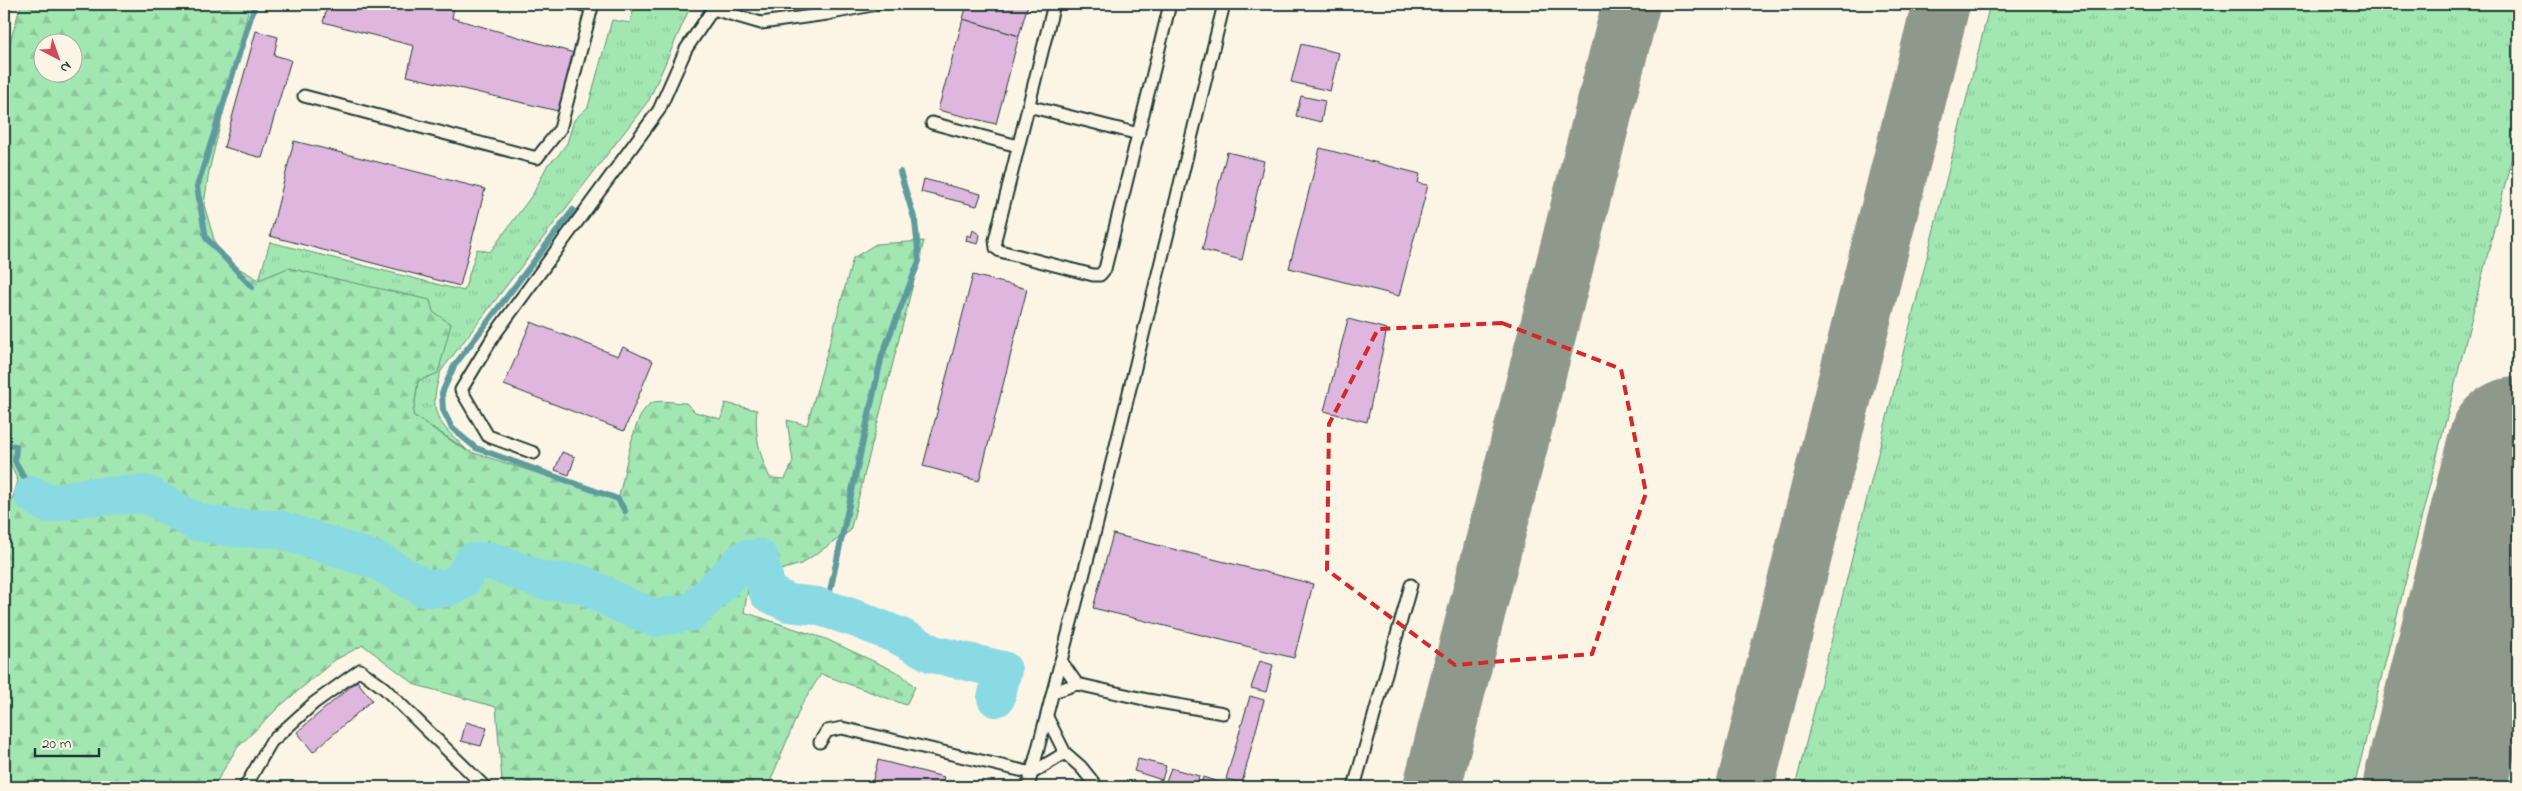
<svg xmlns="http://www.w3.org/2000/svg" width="2522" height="791" viewBox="0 0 2522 791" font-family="'Indie Flower',sans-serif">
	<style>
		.grass { fill: url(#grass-tufts); stroke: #609273 }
		.forest { fill: url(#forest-firs); stroke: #609273; fill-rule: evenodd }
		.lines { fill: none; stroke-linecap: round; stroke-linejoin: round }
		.stream { stroke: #5f9b9e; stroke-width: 6 }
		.river { stroke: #8adae4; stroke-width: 38 }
		.taxiway { stroke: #8e998c; stroke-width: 58 }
		.runway { stroke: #8e998c; stroke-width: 142 }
		.building { fill: #deb6de; stroke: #1f3d34 }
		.service-casing { stroke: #1f3d34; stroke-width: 15 }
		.service { stroke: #fcf5e5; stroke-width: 11 }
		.marked { fill: none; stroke: #d62828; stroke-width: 4; stroke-dasharray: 10 6; stroke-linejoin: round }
	</style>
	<defs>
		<pattern id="grass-tufts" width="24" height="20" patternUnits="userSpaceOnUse" patternTransform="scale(1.25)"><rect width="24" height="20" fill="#a2e6b2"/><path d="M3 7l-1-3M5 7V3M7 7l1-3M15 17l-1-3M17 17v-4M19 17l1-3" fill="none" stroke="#8bc69a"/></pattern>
		<pattern id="forest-firs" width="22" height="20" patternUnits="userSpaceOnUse" patternTransform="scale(1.25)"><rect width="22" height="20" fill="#a2e6b2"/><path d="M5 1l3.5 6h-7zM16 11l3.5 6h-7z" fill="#8bc69a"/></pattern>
	</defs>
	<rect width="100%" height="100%" fill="#fcf5e5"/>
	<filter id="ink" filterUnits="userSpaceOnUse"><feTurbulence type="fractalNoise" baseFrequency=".02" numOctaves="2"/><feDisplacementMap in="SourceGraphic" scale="10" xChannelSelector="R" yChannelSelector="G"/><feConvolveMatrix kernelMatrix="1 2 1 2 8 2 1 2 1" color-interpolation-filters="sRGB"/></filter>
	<g filter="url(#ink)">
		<g class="grass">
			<path d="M635 4H688V12L649 100 441 371C427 413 437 421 467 450L413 415 418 381 259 280 270 242 464 291 477 249 490 252 533 194 548 164 557 157 567 143 574 120 588 107 612 20 630 23Z"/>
			<polygon points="1990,4 2518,4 2518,133 2354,787 1795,787"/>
		</g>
		<path class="forest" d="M21 4H248L249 7 209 171 204 205 216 246 240 269 259 280 288 268 430 300 433 312 451 324 438 373 418 381 413 415 465 450 618 499C625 479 632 408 654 402 663 400 677 403 686 403L695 412 721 419 725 403 757 410C754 433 760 457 770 478L785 479 793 462 787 420 807 425 853 258 876 244 924 241 850 531 801 564 750 579 744 612 826 639 901 674 915 687 906 705 821 674 801 706 768 787H507L502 781 496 707 416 685 363 645 335 660 280 706 237 748 213 787H4V513L9 509 18 481 4 451V63ZM42 42H72V72H42Z"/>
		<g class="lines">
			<g class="stream">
				<polyline points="4,22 9,4"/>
				<polyline points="573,210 454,366 442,393 443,410 452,428 465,439 476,448 618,499 625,511"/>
				<polyline points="252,287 206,238 197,187 255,4"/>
				<polyline points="4,445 16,446 15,461 33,495"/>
				<polyline points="826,609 882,355 919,261 915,221 900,172"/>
			</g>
			<polyline class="river" points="33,495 47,504 85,497 146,494 196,522 234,528 278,529 378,561 424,588 447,588 462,581 472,562 492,561 544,581 580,583 621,604 655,618 692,612 745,559 759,558 768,593 789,603 817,606 857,619 899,636 933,654 1003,670 996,698"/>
			<g class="taxiway">
				<polyline points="1432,787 1631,4"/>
				<polyline points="1745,787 1941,4"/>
			</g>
			<polyline class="runway" points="2434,787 2518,448"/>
		</g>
		<g class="building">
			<polygon points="328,4 440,4 454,7 452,18 574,53 558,111 407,76 414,46 323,22"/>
			<polygon points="967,4 1028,4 1019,36 963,19"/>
			<polygon points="963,19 1019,36 996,124 938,110"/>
			<polygon points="256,31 278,37 274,55 291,60 262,158 224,147"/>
			<polygon points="1301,44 1339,53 1330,91 1291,82"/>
			<polygon points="1301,96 1325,101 1321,122 1296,116"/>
			<polygon points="294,141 485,189 460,286 270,236"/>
			<polygon points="1320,148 1420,174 1418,183 1428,185 1399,296 1289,268"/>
			<polygon points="1227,152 1264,161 1242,260 1202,250"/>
			<polygon points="924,179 981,194 977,206 921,192"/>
			<polygon points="973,230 980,235 978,244 966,241 967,235 971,237"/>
			<polygon points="973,275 1027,289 979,481 923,466"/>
			<polygon points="1348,319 1387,329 1367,422 1324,411"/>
			<polygon points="531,322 618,356 623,347 653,361 624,431 504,385"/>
			<polygon points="562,452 575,457 569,475 555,470"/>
			<polygon points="1113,534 1313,584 1294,658 1093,608"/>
			<polygon points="1260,661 1273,665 1266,692 1251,688"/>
			<polygon points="357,681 372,700 313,752 297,732"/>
			<polygon points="1250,696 1264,700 1242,783 1226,779"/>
			<polygon points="466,722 487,728 481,746 461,741"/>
			<polygon points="1138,759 1166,766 1162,780 1134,771"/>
			<polygon points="878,760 944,777 941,787 871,787"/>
			<polygon points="1171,768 1199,776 1197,787 1166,781"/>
			<polygon points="1203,777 1233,787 1201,787"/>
		</g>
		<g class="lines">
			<g class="service-casing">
				<g id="service">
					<polyline points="1054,4 995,240 996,248 1000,251 1093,275 1100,275 1105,269 1170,4"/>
					<polyline points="304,96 537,158 560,129 592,7 579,4"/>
					<polyline points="1028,106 1139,134"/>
					<polyline points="932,123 1018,146"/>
					<polyline points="534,453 488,436 461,390 495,334 659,110 686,49 713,9 761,23 827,14 877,4"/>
					<polyline points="1061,661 1077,684 1148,700 1223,713"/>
					<polyline points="1053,692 1077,684"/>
					<polyline points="1047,717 1065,753 1081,767 1097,787"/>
					<polyline points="820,742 827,731 842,728 1032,773 1065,753"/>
					<polyline points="245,787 271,742 314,703 360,670 384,688 485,787"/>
					<polyline points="1028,787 1097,523 1224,4"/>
					<polyline points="1354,787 1411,585"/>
				</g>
			</g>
			<use href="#service" class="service"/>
		</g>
	</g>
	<path class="marked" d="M1502 323 1621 369 1646 493 1592 654 1455 665 1327 570 1329 424 1378 329Z"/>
	<rect width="2522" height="791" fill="none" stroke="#fcf5e5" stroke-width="20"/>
	<rect x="10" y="10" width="2502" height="771" fill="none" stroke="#1f3d34" stroke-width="2" filter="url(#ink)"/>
	<g transform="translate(58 58) rotate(139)"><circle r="24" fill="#fcf5e5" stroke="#a4ab9e"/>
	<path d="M0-4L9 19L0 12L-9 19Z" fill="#d1495b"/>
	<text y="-8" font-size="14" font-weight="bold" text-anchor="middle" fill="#1f3d34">N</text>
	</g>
	<path d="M35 748v8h64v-8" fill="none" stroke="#1f3d34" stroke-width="2.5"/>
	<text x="42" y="748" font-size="15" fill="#1f3d34" stroke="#fcf5e5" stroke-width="4" paint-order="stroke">20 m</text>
</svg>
